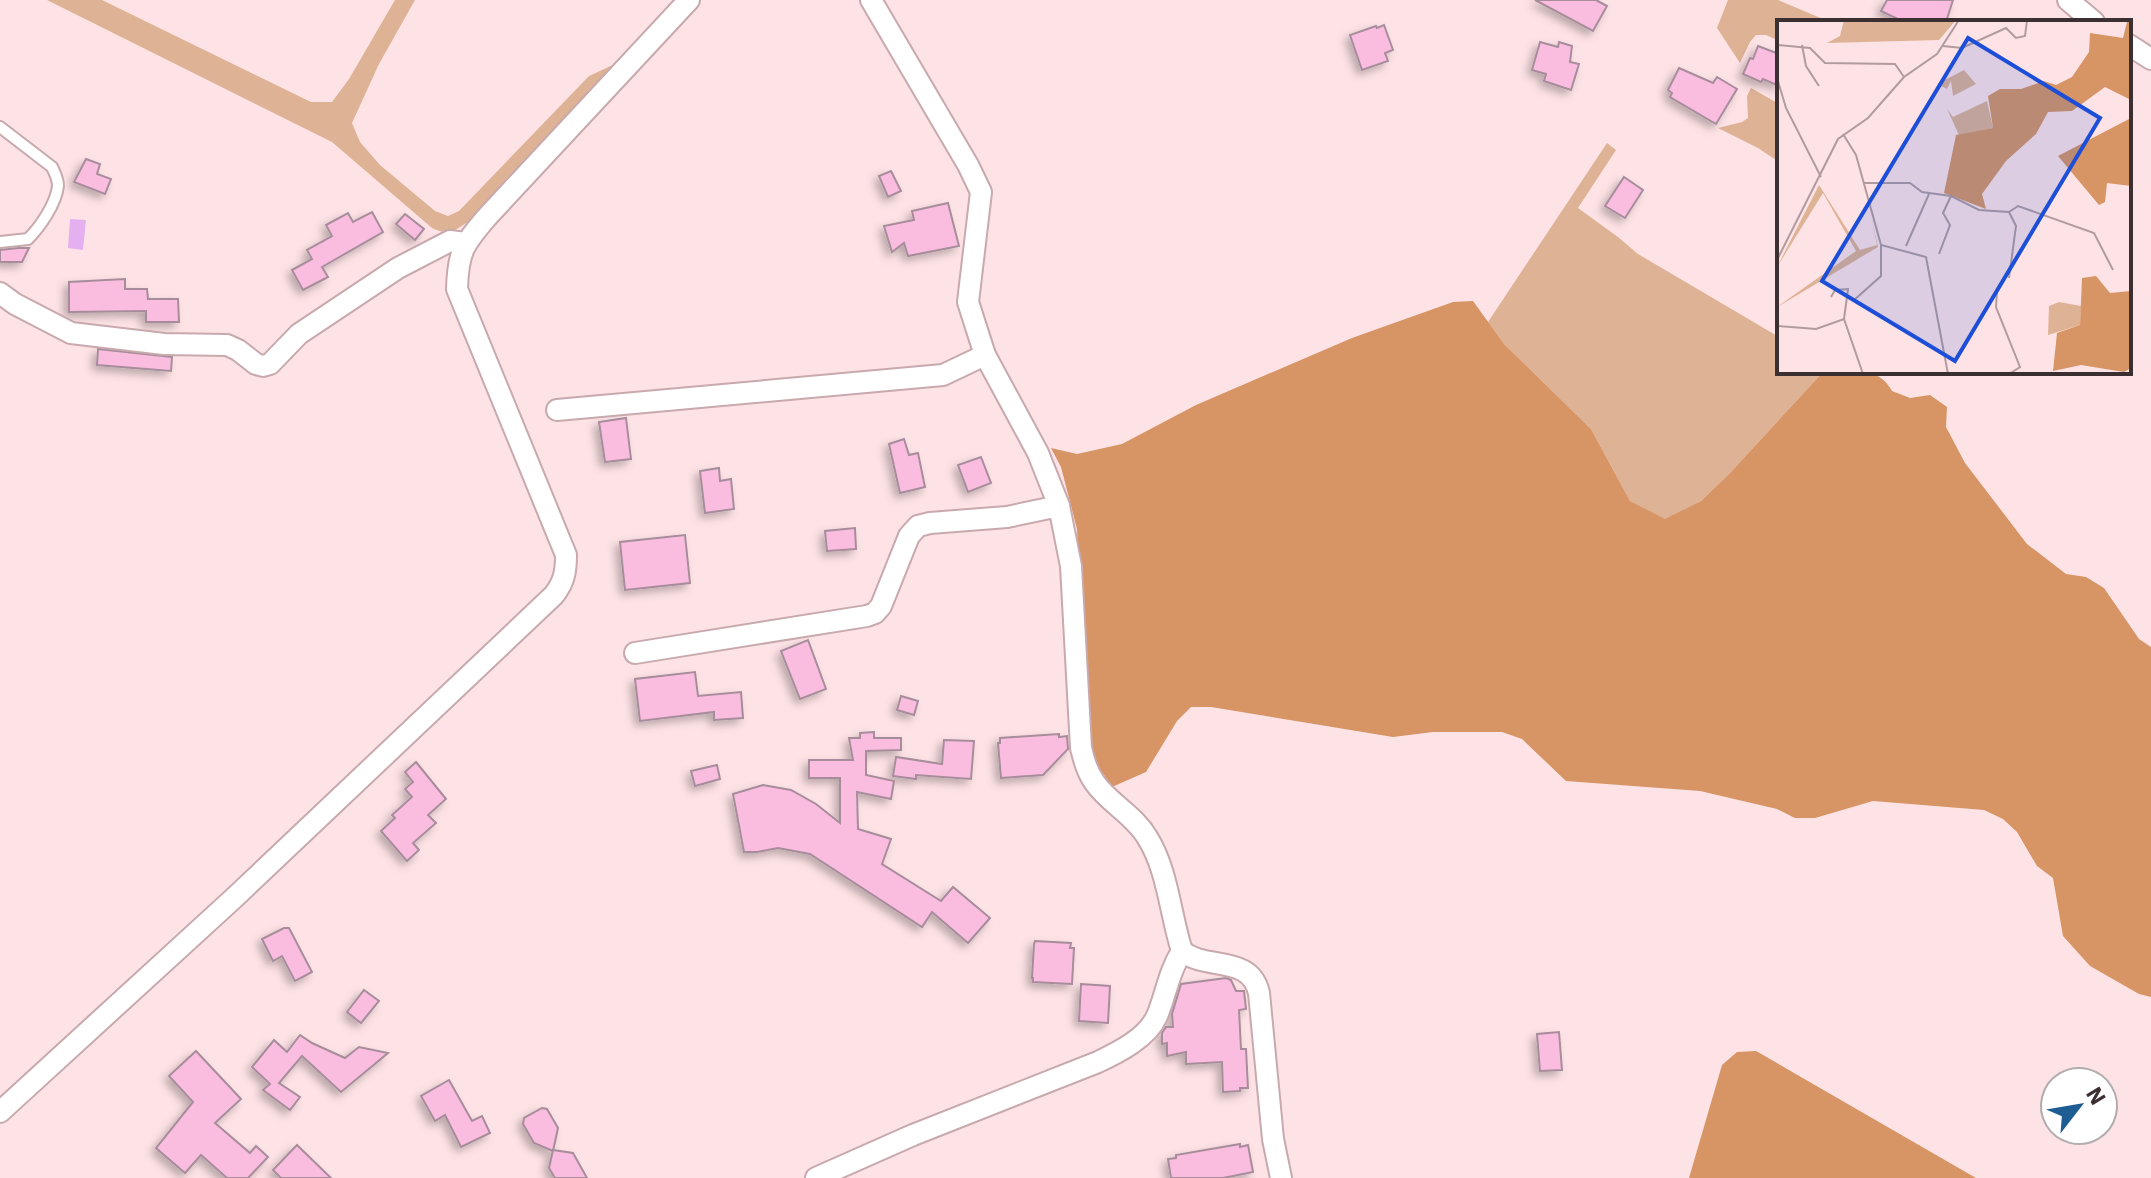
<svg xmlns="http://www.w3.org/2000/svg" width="2151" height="1178" viewBox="0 0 2151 1178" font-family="'IBM Plex Sans',sans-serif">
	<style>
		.green { fill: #deb294 }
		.forest { fill: #d79464 }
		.water { fill: #e4b0ef }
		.building { fill: #fabddf; stroke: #a78d9b; stroke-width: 2; filter: url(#shadow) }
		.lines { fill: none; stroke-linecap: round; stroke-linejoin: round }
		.lane-casing { stroke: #c8a9ad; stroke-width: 14 }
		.street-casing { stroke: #c8a9ad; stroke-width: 24 }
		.lane { stroke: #fff; stroke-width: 10 }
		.street { stroke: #fff; stroke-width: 20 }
		.inset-road { fill: none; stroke: #b09b9e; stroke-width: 2 }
		.view { fill: #1d4ed8; fill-opacity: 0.15; stroke: #1d4ed8; stroke-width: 4 }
		.inset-edge { fill: none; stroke: #3c2f31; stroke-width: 4 }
	</style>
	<defs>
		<filter id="shadow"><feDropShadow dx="-4.5" dy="4.5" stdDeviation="4" flood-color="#0004"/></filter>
	</defs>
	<rect width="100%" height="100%" fill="#fee3e6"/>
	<g class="green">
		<path d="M47 0H102L311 102H332L349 79 395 0H415L379 64 352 123 360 142 380 165 435 211 448 216 459 211 589 76 615 64 468 222C454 231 448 236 432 228L332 142Z"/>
		<polygon points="1728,0 1778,0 1830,22 1779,22 1779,41 1766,35 1756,35 1750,42 1740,63 1717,28"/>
		<polygon points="1751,88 1779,104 1779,162 1758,148 1718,128 1742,122 1748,118 1747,96"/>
		<polygon points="1607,143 1616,150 1578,208 1618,237 1638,254 1779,337 1779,372 1823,372 1730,473 1701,501 1665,520 1630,501 1591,429 1504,344 1488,322"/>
	</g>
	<g class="forest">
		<path d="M1473 301 1504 344 1591 429 1630 501 1665 519 1701 501 1730 473 1823 372C1849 372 1878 364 1892 391L1910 398 1930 395 1947 407 1946 427 1965 463 2027 544 2066 574 2086 577 2104 588 2139 639 2151 647V997L2139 994 2090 966 2063 936 2053 878 2037 866 2017 832 2003 819 1984 810 1873 801 1815 818H1795L1777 809 1700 791 1566 781 1522 739 1502 732H1433L1393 737 1211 707H1191L1177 721 1146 772 1112 787 1096 763 1087 731 1077 529 1061 467 1051 448 1077 454 1122 444 1196 405 1352 338 1453 302Z"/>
		<polygon points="1756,1051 1976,1178 1689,1178 1722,1065 1737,1052"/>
	</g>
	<polygon class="water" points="70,219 86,220 83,250 68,248"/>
	<g class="building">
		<polygon points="1535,0 1596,0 1607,6 1593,31"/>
		<polygon points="1887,0 1953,0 1946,22 1904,22 1881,11"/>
		<polygon points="1384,25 1393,50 1385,53 1388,61 1362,70 1350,35 1376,26 1377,28"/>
		<polygon points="1540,42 1558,47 1559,42 1572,46 1570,62 1579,64 1571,90 1544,81 1546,74 1532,70"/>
		<polygon points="1758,46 1779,54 1779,86 1763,79 1761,82 1743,74 1750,58 1753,59"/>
		<polygon points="1679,68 1713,83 1717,77 1737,89 1716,124 1670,97 1672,93 1668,90"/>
		<polygon points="86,159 100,164 97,174 111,179 105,194 74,182"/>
		<polygon points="891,171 901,191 888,197 879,176"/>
		<polygon points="1624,177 1643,190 1625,218 1605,206"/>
		<polygon points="948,203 959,246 908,256 904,243 892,252 884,226 914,220 912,211"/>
		<polygon points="372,212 383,232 322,267 328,277 303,290 292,270 312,259 307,250 332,236 326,225 348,213 353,222"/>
		<polygon points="405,214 424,229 415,240 396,224"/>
		<polygon points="18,248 29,248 22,262 0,262 0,250"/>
		<polygon points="125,279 125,289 147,289 148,299 178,299 179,322 146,322 146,311 69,312 69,282"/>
		<polygon points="98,349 172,357 171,371 97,365"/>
		<polygon points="626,418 631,459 605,462 599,422"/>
		<polygon points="904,439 909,455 918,453 925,487 900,493 889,444"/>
		<polygon points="981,457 991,483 968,492 958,465"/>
		<polygon points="719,468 720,481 731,479 734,509 705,513 700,471"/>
		<polygon points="855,528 856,549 827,551 825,531"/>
		<polygon points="685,535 690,583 625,590 620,542"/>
		<polygon points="808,640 826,689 800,699 781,651"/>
		<polygon points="695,672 698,696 741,692 743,718 714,720 714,712 640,721 635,679"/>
		<polygon points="901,696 918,701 914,715 897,710"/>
		<polygon points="874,732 874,738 901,738 901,750 866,751 866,775 894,781 891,799 857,792 858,829 891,839 882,864 941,901 953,887 990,918 968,943 932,912 922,927 810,854 778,848 757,852 744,852 733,794 763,785 791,790 816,804 840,823 840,778 809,778 809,760 853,760 849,738 860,738 860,733"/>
		<polygon points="1059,734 1059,737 1067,736 1068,749 1043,775 1001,778 998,743 1000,743 1000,738"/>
		<polygon points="944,740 974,741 971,779 916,775 916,779 893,776 896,757 942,764"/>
		<polygon points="416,762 446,799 428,815 436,823 413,843 419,850 407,861 381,831 395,818 392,815 412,797 405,789 413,782 405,772"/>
		<polygon points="717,765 720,779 695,786 691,771"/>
		<polygon points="284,928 289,928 312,972 295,981 282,956 273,961 262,939"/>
		<polygon points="1035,941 1071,943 1070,948 1074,948 1072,984 1033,982 1033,978 1032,978 1034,944"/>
		<polygon points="1226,978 1231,980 1236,991 1244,991 1246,1009 1239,1010 1241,1049 1246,1049 1248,1088 1240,1088 1240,1091 1223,1092 1222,1062 1186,1064 1186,1052 1167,1056 1167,1043 1162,1044 1162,1033 1166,1027 1173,1027 1172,1014 1181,984"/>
		<polygon points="1081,984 1110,986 1108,1023 1079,1021"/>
		<polygon points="364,990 379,1001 361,1023 347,1012"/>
		<polygon points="1559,1032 1562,1070 1540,1071 1537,1034"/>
		<polygon points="300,1035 312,1043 345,1058 359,1047 388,1053 341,1092 302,1056 279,1083 300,1097 290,1110 263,1090 270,1084 252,1067 274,1040 287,1052"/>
		<polygon points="196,1051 241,1099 215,1123 250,1153 256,1146 268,1157 248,1178 227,1178 201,1155 185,1173 156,1148 193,1102 169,1076"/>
		<polygon points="449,1080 472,1121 482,1116 490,1133 461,1147 445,1115 435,1121 421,1096"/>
		<polygon points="542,1108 547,1109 558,1128 553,1151 534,1143 523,1124 524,1118"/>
		<polygon points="1240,1144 1240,1147 1248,1145 1253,1172 1223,1178 1171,1178 1168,1159 1176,1158 1176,1155"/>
		<polygon points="297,1145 331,1178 281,1178 273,1170"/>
		<polygon points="553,1150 573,1153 587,1178 555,1178 549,1168"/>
	</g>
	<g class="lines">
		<g class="lane-casing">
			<path id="lane" d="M0 127 52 167C55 173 58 179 58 186 56 204 40 227 28 239L0 242"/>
		</g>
		<g class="street-casing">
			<g id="street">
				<polyline points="2068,0 2094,22"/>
				<polyline points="2129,45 2151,59"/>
				<polyline points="0,293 15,304 71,333 164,344 227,345 238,350 256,364 263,366 270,364 299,334 398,268 450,241 465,243"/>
				<polyline points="557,410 943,375 985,355"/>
				<polyline points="635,653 867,616 875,613 881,606 909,536 918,526 930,523 1007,517 1059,506"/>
				<path d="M1182 951C1206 971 1250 954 1259 993L1273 1139 1281 1178"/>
				<path d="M0 1112 234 898 554 595C564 582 566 572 566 555L457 289C458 252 463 245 487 217L689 0"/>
				<path d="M816 1178 913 1135 1098 1062C1119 1052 1147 1038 1157 1016 1166 994 1169 971 1182 951 1170 914 1168 870 1147 837 1134 815 1109 803 1095 783 1087 772 1084 760 1081 748L1071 566 1059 506 1038 453 985 355 968 302 981 192 968 165 871 0"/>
			</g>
		</g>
		<use href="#lane" class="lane"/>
		<use href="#street" class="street"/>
	</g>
	<g transform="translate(1777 20)">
		<rect width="354" height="354" fill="#fee3e6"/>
		<path d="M67 0H179L162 20 50 23 63 16ZM187 50 199 64 176 76 174 61 170 69 160 64ZM210 81 216 108 182 115 170 89 176 97ZM42 165 83 230 100 225 94 196 101 227 0 287 79 231 46 173 0 247ZM282 282 304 286 303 305 271 315 272 286Z" fill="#deb294"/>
		<path d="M350 2H354V80L328 67 295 91 271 92 259 114 229 141 205 174 209 189 167 173 179 115 216 108 211 76 223 69H244L267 61 279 65 295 57 312 32 313 13 346 18ZM354 98V166L330 163 328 182 322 185 281 136ZM319 256 333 273 354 271V348L347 352 304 345 276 351 280 313 303 305 305 258Z" fill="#d79464"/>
		<path class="inset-road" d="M0 25 33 28 48 43 118 44 127 57M25 25 29 46 42 66M166 26 185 28 229 8 239 18 248 16 250 0M0 58 9 88 44 157M66 114 79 135 104 225 149 237 171 354M86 163H133L145 172 174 176 202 190 232 192 239 206 232 258M232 192 241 186 317 213 336 250M129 226 152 174M162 234 173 205 166 193 174 176M0 240 61 119 91 98 127 57 160 34 182 0M220 271 219 287 243 347 232 354M54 277 58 270 71 269 67 299M76 281 104 256V225M0 306 39 309 67 299 86 354"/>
		<path class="view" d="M191 18 323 98 178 341 45 261Z"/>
		<rect width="354" height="354" class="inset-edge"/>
	</g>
	<g transform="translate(2079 1106) rotate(59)"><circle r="38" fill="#ffffff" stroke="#b1acad" stroke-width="2"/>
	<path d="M0-6L14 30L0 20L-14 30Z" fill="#1e5d93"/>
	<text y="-12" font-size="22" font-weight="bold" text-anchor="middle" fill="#3c2f31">N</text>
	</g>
</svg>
